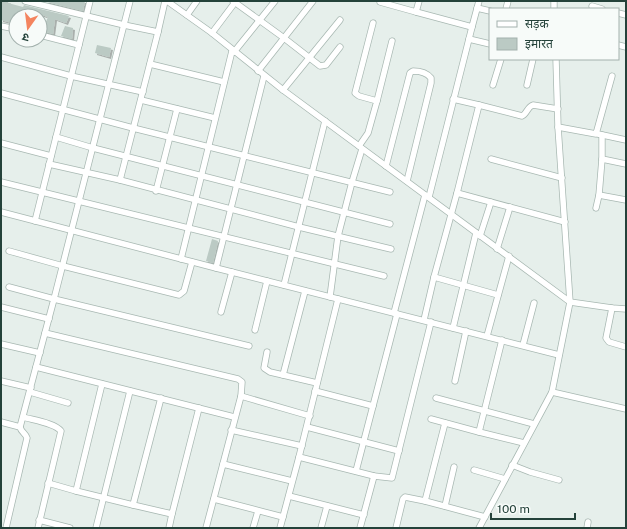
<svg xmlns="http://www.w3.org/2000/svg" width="627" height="529" viewBox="0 0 627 529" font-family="'Public Sans','Noto Sans Devanagari',sans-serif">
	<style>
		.building { fill: #bbcac4; filter: url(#shadow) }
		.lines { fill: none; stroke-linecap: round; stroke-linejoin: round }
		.minor-casing { stroke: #a8b8b2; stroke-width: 7 }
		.minor { stroke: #fff; stroke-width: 5.5 }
	</style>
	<defs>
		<filter id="shadow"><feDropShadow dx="2" dy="2" stdDeviation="0" flood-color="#0004"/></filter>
	</defs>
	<rect width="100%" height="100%" fill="#e6efeb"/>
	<g class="building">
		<polygon points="1,1 9,1 8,3 23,7 24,5 69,16 66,23 55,19 53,34 42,31 48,17 39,14 27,13 26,16 16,16 16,24 1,20"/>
		<polygon points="43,1 85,1 83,11"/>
		<polygon points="65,26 73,28 72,39 61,36"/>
		<polygon points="97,45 111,48 109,57 95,53"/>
		<polygon points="212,239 218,241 213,263 206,261"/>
	</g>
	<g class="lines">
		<g class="minor-casing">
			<g id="minor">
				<polyline points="25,1 124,25 158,32 165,1"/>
				<polyline points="130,1 54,299 249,346"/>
				<polyline points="167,1 212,33 283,90 570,302 612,308 626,309"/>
				<polyline points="233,1 284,38 320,66 326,65 340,47"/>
				<polyline points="554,1 554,9"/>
				<polyline points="380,2 416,12 419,1"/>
				<polyline points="592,6 602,9"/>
				<polyline points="477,8 490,11"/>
				<polyline points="506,9 508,1"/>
				<polyline points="416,12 472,27 479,1"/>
				<polyline points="618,13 626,15"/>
				<polyline points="187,15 197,1"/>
				<polyline points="1,26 16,29"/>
				<polyline points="212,33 236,1"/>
				<polyline points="40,35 79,45"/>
				<polyline points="469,39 490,44"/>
				<polyline points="618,45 626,47"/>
				<polyline points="234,52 275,1"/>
				<polyline points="1,57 71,76 143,92"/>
				<polyline points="150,64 224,82"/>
				<polyline points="258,71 313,1"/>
				<polyline points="493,85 501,59"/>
				<polyline points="527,85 533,59"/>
				<polyline points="283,90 340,20"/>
				<polyline points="1,93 133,128 390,192"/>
				<polyline points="453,99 479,105 457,193 434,277 498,295"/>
				<polyline points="141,100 215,118"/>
				<polyline points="377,101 392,41"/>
				<path d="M479 105 522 116C527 114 527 107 533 105L558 109"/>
				<polyline points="558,127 596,134 612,76"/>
				<polyline points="598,134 626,140"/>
				<polyline points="56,137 93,148 390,224"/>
				<polyline points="1,143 51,156"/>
				<polyline points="359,146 368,133 377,101 359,96 355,93 373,23"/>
				<polyline points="491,159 562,178"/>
				<polyline points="602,159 626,164"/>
				<polyline points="49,164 120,180 158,32"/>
				<path d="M386 166 410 73 413 71C419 71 427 73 431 78V83L407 181"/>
				<polyline points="120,180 299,227 391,249"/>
				<polyline points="1,182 384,276"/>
				<polyline points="156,191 177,109"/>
				<polyline points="457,193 565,222"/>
				<polyline points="599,195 602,159 602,135"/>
				<polyline points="429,197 472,27"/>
				<polyline points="596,208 599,195 626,200"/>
				<polyline points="1,212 216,268 559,355"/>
				<polyline points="35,221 90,1"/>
				<polyline points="480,236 491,202"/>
				<polyline points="497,249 510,207"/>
				<polyline points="9,251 63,266 179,295 184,291 192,262"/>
				<polyline points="181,259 232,51"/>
				<polyline points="216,268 264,76"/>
				<polyline points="284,285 325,121"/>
				<polyline points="305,291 283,375 317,383"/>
				<polyline points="330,297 338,236 352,182 362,149"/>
				<polyline points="338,299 299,457 374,476 392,478 431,322"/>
				<polyline points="1,307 49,319"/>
				<polyline points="612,308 606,338 609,342 626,347"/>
				<polyline points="221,312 232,272"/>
				<polyline points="394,313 425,195"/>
				<polyline points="424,320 434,277"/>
				<polyline points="453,328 476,233"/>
				<polyline points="255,330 267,281"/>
				<polyline points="45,333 238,379 242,382 241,396 206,528"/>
				<polyline points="487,336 509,256"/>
				<polyline points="502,340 479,432 524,443"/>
				<polyline points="1,344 40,353"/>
				<polyline points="523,345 534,303"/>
				<polyline points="267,352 264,368 270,372 283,375"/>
				<polyline points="36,367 234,417"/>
				<polyline points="1,381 31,388"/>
				<polyline points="455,381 466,331"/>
				<polyline points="102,384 76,491 133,505"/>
				<polyline points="315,391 373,406"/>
				<polyline points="30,392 68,403"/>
				<polyline points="552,392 626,409"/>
				<polyline points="241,396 310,416"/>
				<polyline points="161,398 133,505 172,514 199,408"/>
				<polyline points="436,398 534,424"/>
				<path d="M23 417C33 420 55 423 61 431L38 528"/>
				<polyline points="431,419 479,432"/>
				<polyline points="1,422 20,427"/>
				<polyline points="445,423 425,501 485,517"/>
				<polyline points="307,427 399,451"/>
				<polyline points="231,430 302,446"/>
				<polyline points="223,464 292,481"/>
				<polyline points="512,465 530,472 559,480"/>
				<polyline points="474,470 505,479"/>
				<polyline points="356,471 397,314"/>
				<polyline points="48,483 76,491"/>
				<polyline points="289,496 364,515"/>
				<polyline points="214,499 283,517"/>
				<polyline points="445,506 454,467"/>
				<polyline points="39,520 70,528"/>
				<path d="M6 528 27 438C26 434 21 432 20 427L54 299 9 287"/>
				<polyline points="96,528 130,391"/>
				<polyline points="169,528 172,514"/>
				<polyline points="253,528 258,511"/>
				<polyline points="280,528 299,457"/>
				<polyline points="321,528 327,506"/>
				<polyline points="360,528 374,476"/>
				<polyline points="396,528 403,499 405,497 425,501"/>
				<polyline points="479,528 552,392 570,302 558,127 556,59"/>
				<polyline points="587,528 588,522"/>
			</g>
		</g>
		<use href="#minor" class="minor"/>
	</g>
	<rect width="627" height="529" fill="none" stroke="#24423a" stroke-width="4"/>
	<rect x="489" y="8" width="130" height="52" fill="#f7fbf9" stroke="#a3b1ad"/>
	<rect x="497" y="21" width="20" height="6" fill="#ffffff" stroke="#a3b1ad"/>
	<text x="525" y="28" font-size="12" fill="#24423a">सड़क</text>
	<rect x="497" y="38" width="20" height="12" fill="#bbcac4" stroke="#a3b1ad"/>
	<text x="525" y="48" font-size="12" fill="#24423a">इमारत</text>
	<g transform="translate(28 28) rotate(194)"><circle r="19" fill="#f7fbf9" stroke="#a3b1ad"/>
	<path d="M0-3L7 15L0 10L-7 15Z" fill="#f4845f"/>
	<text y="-6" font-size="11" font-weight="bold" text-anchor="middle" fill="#24423a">उ</text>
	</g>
	<path d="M491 513v6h84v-6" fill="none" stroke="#24423a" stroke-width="2"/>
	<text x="497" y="513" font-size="12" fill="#24423a" stroke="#f7fbf9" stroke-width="3" paint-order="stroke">100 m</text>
</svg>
